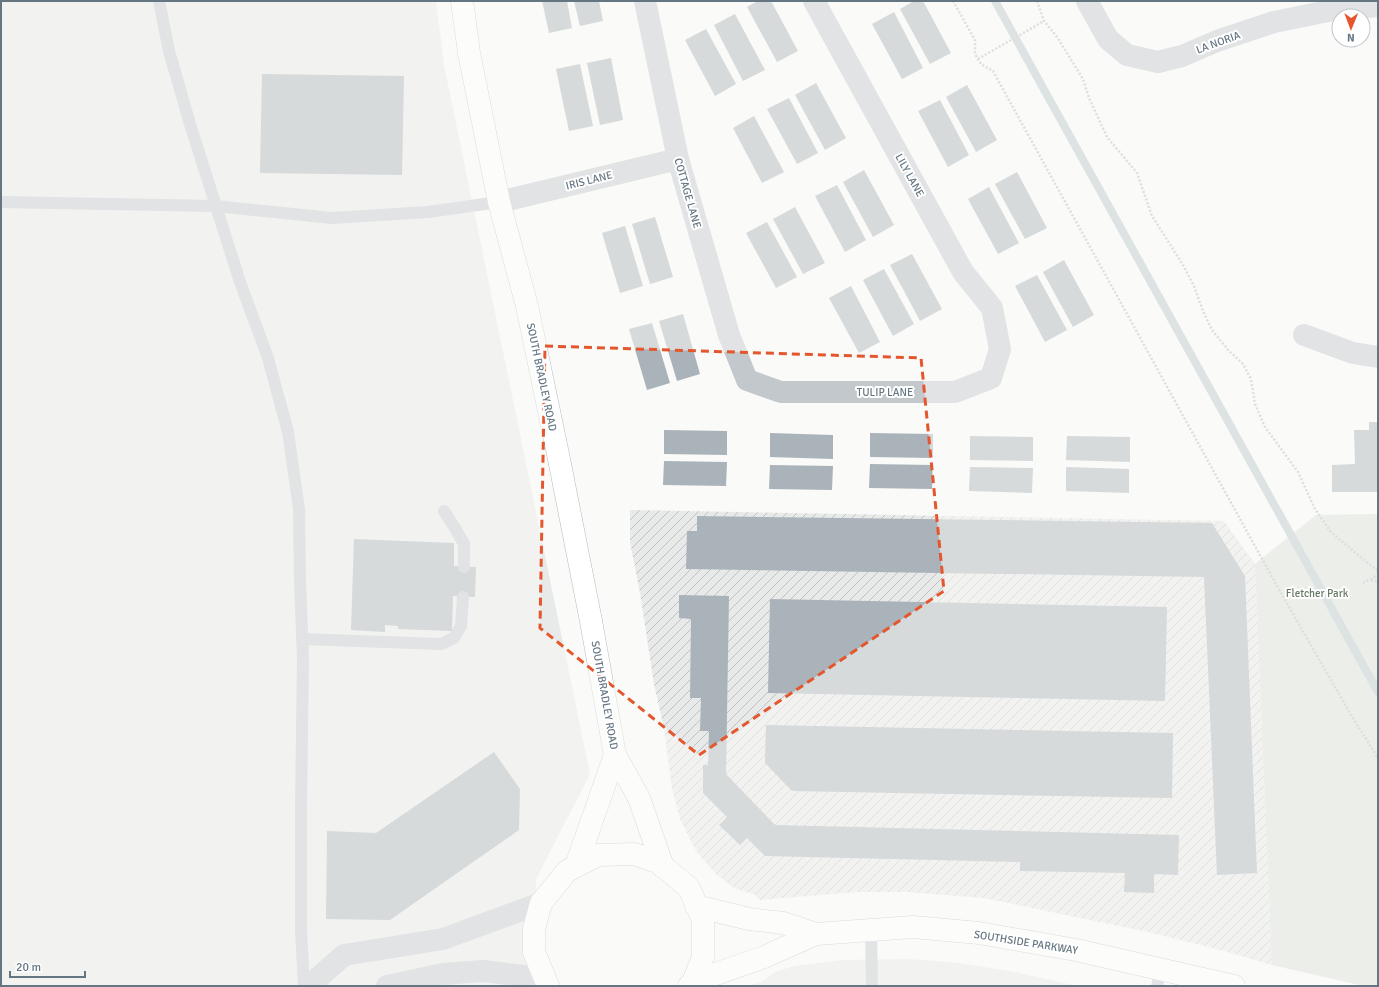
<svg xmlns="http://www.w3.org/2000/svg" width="1379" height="987" viewBox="0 0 1379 987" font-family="Signika,sans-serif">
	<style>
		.built { fill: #e8e9e9 }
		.industrial { fill: url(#industrial-furrows) }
		.green { fill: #dadfd7 }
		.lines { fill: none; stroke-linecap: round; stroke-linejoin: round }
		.stream { stroke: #bbc7cb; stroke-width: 8 }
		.building { fill: #aab3b9 }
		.secondary-casing { stroke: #b3babf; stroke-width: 23 }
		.path { stroke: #bbbfc2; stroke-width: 2.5; stroke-dasharray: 2 2; stroke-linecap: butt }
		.lane { stroke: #c3c8cc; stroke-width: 12 }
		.street { stroke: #c3c8cc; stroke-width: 22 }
		.secondary { stroke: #fff; stroke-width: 22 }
		.marked { fill: none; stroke: #e4572e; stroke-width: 3; stroke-dasharray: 8 5; stroke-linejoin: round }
		.labels { text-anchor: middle; stroke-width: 4; stroke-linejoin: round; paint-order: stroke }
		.street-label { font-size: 11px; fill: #657683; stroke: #fff }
		.park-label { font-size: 11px; fill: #687a64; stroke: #fff }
	</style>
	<defs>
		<pattern id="industrial-furrows" width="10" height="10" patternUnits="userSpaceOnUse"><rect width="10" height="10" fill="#e8e9e9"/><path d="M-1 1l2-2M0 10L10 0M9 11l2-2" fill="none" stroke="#c0c1c2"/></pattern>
	</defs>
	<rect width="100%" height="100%" fill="#fafaf8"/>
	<g class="built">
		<polygon points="1,1 436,1 444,65 590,774 536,879 539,986 1,986"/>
		<polygon points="910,959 959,963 1015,972 1077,986 745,986 759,983 775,972 794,966 842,960"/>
	</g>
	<polygon class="industrial" points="630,510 1224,521 1255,564 1272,965 1217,949 1143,931 984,898 906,892 857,892 760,900 755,895 734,888 715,873 696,851 680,819 672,789 664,729 654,684 640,593 630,542"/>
	<polygon class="green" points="1378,514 1378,986 1364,986 1272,965 1255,564 1316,515"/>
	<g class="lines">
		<polyline class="stream" points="995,1 1378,692"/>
	</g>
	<g class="building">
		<polygon points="542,1 567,1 572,28 549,33"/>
		<polygon points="574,1 599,1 603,21 580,26"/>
		<polygon points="758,1 771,1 798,51 777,62 747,7"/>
		<polygon points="914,1 923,1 951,53 930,64 900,9"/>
		<polygon points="894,12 923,68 902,79 872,24"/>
		<polygon points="735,14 765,70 743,81 714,25"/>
		<polygon points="706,29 736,84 715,96 685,40"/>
		<polygon points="611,58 623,120 600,125 587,63"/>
		<polygon points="580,64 593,126 569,131 556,69"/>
		<polygon points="262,74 404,76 402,175 260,173"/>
		<polygon points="816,83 846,138 825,150 795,95"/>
		<polygon points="967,85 997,140 976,152 946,97"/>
		<polygon points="789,98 818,153 797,164 767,109"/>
		<polygon points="940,100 969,155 948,167 918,111"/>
		<polygon points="754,116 784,172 762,183 733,128"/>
		<polygon points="864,170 894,225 873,237 843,182"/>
		<polygon points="1017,172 1047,228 1025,239 995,184"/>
		<polygon points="837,185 866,240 845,252 815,196"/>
		<polygon points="989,187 1019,243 998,254 968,199"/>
		<polygon points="795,207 825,263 803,274 773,219"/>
		<polygon points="655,217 673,277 650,284 632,224"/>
		<polygon points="767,222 797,277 776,288 746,233"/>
		<polygon points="625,226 643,286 620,293 602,233"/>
		<polygon points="912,254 942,309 920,321 890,265"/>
		<polygon points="1064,260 1094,315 1073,327 1043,272"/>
		<polygon points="884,269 914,324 893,336 863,280"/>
		<polygon points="1037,275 1067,330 1045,342 1015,286"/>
		<polygon points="851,286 880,342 859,353 829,298"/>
		<polygon points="683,314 700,374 677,381 659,321"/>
		<polygon points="652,323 670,383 647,390 629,329"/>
		<polygon points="1369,422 1378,422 1378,492 1332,492 1332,465 1355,464 1354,430 1369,430"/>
		<polygon points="664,430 727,431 727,455 664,454"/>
		<polygon points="770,433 833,435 833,459 770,457"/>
		<polygon points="870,433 933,434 933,458 870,457"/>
		<polygon points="970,436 1033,437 1033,461 970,460"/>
		<polygon points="1067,436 1130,437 1130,462 1066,460"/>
		<polygon points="664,461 727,462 726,486 663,485"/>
		<polygon points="870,464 933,465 932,489 869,488"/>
		<polygon points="770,465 833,466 832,490 769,489"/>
		<polygon points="970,467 1033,468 1032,493 969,491"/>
		<polygon points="1066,467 1129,469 1129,493 1066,491"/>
		<polygon points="697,516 1212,523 1245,576 1257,873 1217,875 1204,577 686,569 687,531 697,531"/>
		<polygon points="354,539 454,543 454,566 476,567 475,597 453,596 452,631 398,629 398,626 385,625 385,632 351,630"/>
		<polygon points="679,595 729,596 726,774 775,825 1179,835 1178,875 1154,874 1154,893 1124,892 1125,873 1020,871 1020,862 765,856 747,838 740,845 719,825 727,817 703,793 703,765 708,765 709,731 700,731 701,698 690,698 691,619 679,618"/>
		<polygon points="770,599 1167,607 1165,701 768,693"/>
		<polygon points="766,725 1173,733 1172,798 792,791 765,763"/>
		<polygon points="494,752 520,789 519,830 390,920 326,919 327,831 376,833"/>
	</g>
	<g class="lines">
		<g class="secondary-casing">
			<g id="secondary">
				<polyline points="462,1 469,53 499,202 527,306 559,459 591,621 615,755 639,798 663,867"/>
				<polyline points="576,866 615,755"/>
				<polyline points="696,906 749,919 783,923 816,934"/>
				<polyline points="693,982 764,957 816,934 913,927 979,933 1076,950 1234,986"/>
				<polyline points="548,986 534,952 534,929 541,903 567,871 598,855 634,854 658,862 689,888 703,920 703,957 693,982 689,986"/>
			</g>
		</g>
		<g class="path">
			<polyline points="953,1 975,40 975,53 977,58 981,64 993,71 1272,577 1351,715 1378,758"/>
			<polyline points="1037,1 1044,21 1057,37 1083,79 1089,98 1107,137 1137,173 1152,216 1183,265 1194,286 1203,311 1212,330 1229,351 1243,364 1251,379 1255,404 1265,427 1298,472 1315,509 1331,532 1358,555 1378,571"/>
			<polyline points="978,59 1044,21"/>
			<polyline points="1371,580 1378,582"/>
			<polyline points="1363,583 1378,575"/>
		</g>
		<g class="lane">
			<polyline points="159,1 169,51 190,124 240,282 268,358 288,432 299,509 300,582 303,658 301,808 301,930 304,986"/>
			<polyline points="1,202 215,206 332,218 428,212 499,202"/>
			<polyline points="444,511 455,528 464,544 464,567"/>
			<polyline points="302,639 441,644 454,638 461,626 463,597"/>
			<polyline points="871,930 872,986"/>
			<polyline points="1157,986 1161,969"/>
		</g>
		<g class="street">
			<polyline points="645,1 678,159 729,335 747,380 781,392 955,392 991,378 1000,349 992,308 963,272 814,1"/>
			<polyline points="1087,1 1108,39 1127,55 1158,62 1182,56 1217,41 1274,22 1333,10 1378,6"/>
			<polyline points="499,202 678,159"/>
			<polyline points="1304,335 1353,353 1378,357"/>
			<polyline points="309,986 344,955 443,939 541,903"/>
			<polyline points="387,986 443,974 483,971 524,976 548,986"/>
		</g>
		<use href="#secondary" class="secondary"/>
	</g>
	<path d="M0 0H1379V987H0ZM545 346 921 358 944 591 699 755 540 628Z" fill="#fafaf8" fill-opacity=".55" fill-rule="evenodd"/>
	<path class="marked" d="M545 346 921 358 944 591 699 755 540 628Z"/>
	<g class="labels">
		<g class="street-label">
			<text transform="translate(1218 42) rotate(-20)" y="4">LA NORIA</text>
			<text transform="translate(910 175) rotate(61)" y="4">LILY LANE</text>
			<text transform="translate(589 180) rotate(-14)" y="4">IRIS LANE</text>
			<text transform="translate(688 193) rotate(74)" y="4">COTTAGE LANE</text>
			<text transform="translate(542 377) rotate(78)" y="4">SOUTH BRADLEY ROAD</text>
			<text x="885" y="396">TULIP LANE</text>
			<text transform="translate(605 695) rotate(80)" y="4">SOUTH BRADLEY ROAD</text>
			<text transform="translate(1026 942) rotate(9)" y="4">SOUTHSIDE PARKWAY</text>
		</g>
		<g class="park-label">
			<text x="1317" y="597">Fletcher Park</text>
		</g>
	</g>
	<rect width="1379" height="987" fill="none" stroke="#657683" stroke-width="4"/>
	<g transform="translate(1351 28) rotate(181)"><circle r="19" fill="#ffffff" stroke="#c1c8cd"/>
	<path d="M0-3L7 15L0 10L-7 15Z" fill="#e4572e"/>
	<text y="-6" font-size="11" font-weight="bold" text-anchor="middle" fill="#657683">N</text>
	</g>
	<path d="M10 971v6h75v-6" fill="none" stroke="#657683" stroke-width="2"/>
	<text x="16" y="971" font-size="12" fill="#657683" stroke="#ffffff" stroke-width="3" paint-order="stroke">20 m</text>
</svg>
